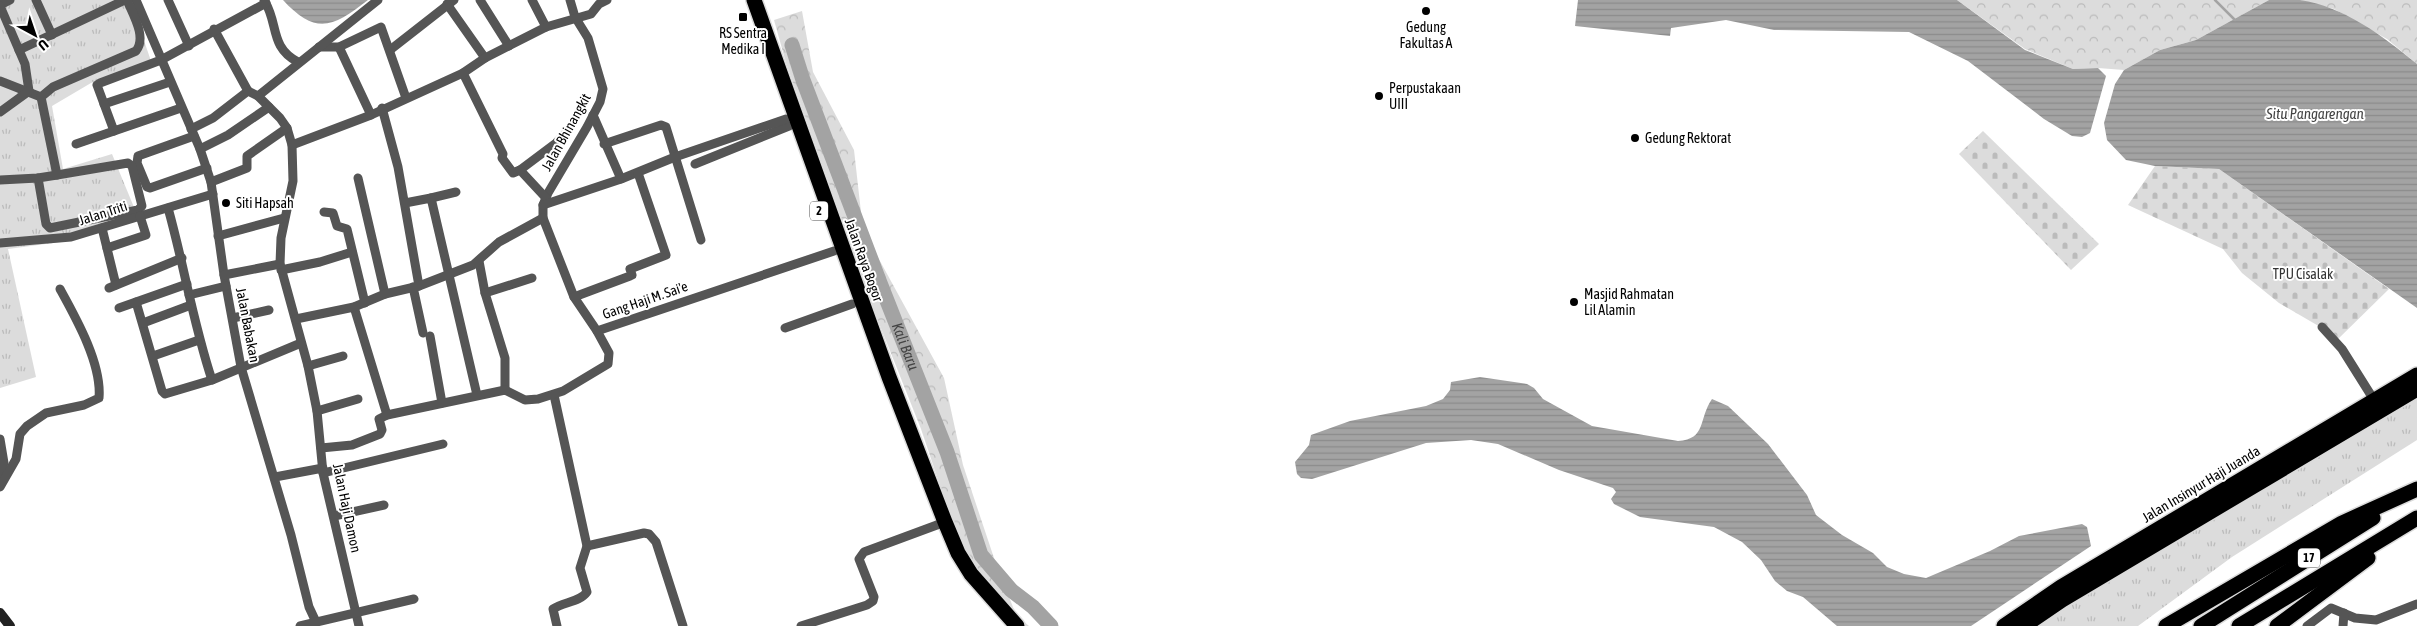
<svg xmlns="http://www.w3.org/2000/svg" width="2417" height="626" viewBox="0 0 2417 626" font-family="'Asap Condensed',sans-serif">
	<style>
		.grass { fill: url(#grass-tufts) }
		.forest { fill: url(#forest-crowns) }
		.cemetery { fill: url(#cemetery-stones) }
		.water { fill: url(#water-rules) }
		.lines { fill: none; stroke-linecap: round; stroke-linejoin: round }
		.stream { stroke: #a3a3a3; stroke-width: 2.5 }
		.river { stroke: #a3a3a3; stroke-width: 15 }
		.highway-casing { stroke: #dbdbdb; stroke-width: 18 }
		.street { stroke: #555; stroke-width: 9 }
		.secondary { stroke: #222; stroke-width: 10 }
		.highway { stroke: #000; stroke-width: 15 }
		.poi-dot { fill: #000; stroke: #fff; stroke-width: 2 }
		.labels { text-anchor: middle; stroke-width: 4; stroke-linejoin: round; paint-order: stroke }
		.shield { fill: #fff; stroke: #4c4c4c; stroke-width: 1 }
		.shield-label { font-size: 12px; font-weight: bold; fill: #000 }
		.poi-label { font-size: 14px; fill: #000; stroke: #fff; text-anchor: start }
		.street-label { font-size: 14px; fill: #000; stroke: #fff }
		.park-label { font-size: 14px; fill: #333; stroke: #fff }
		.water-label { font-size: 15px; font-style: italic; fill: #444; stroke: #fff }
	</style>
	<defs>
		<pattern id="grass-tufts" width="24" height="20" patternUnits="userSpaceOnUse" patternTransform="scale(1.25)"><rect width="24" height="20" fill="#dcdcdc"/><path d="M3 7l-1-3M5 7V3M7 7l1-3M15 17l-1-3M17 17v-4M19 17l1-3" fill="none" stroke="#bbb"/></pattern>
		<pattern id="forest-crowns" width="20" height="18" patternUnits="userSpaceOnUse" patternTransform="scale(1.25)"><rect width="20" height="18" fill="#dcdcdc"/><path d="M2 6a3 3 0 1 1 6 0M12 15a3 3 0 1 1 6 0" fill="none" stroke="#bbb"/></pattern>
		<pattern id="cemetery-stones" width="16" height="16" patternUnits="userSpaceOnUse" patternTransform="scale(1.25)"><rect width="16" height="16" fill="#dcdcdc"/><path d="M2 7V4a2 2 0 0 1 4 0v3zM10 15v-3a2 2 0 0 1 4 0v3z" fill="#bbb"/></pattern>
		<pattern id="water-rules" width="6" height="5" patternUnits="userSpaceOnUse" patternTransform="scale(1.25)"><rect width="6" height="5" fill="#a3a3a3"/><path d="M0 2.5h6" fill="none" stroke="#8b8b8b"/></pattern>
	</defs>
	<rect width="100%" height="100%" fill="#fff"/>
	<g class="grass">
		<polygon points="0,0 130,0 151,61 91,83 52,106 63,169 112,154 138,217 76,240 8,249 36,377 0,388"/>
		<polygon points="2417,396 2417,440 2232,557 2138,626 2035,626 2084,592"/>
	</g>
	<g class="forest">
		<polygon points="1957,0 2269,0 2196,40 2160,50 2124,70 2098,68 2073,69 2025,49"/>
		<polygon points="2299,0 2417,0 2417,64 2387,39 2334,9"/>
		<polygon points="802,11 813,72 854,150 863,230 944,378 963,465 994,558 1016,615 1029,626 1018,626 965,560 921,429 873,308 786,63 774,20"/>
	</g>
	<g class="cemetery">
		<polygon points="1983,131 2099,244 2071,270 1959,154"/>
		<polygon points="2155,166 2219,169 2389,289 2336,341 2322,328 2279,303 2242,273 2223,249 2128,205"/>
	</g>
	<g class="water">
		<path d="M283 0H368C334 26 317 37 283 0Z"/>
		<polygon points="1578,0 1957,0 2025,50 2073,69 2098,68 2106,76 2090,133 2082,137 2072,136 2044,119 1968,61 1909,32 1774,30 1726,20 1671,28 1670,36 1575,26"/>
		<path d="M2269 0C2279 0 2290 0 2300 0 2345 7 2383 36 2417 64V308L2219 169 2155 166 2126 160 2107 140 2104 123 2115 84 2124 70 2160 50 2196 40Z"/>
		<path d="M1480 377 1527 384 1534 388 1543 399 1592 426 1678 441C1707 439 1698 419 1712 399L1728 406 1768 444 1807 495 1816 515 1842 535 1873 553 1887 567 1904 574 1926 578 1990 551 2019 536 2082 524 2087 527 2091 546 1971 626H1837L1803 597 1787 591 1775 581 1761 560 1742 542 1714 527 1640 517 1614 504 1611 499 1616 492 1613 488 1559 470 1498 444 1471 440 1426 443 1312 479 1301 478 1297 474 1295 462 1309 445 1311 435 1350 421 1426 406 1443 399 1450 390 1451 382Z"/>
	</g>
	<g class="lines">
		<polyline class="stream" points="2215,0 2235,20"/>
		<path class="river" id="s1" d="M792 45 803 80 880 283 947 452 981 555 1011 590 1033 607 1051 626"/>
		<g class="highway-casing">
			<g id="highway">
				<polyline points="754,0 889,377 945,522 958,553 971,574 1017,626"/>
				<polyline points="2004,626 2061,587 2417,375"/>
				<polyline points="2024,626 2062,600 2417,389"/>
				<polyline points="2166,626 2342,523 2417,489"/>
				<polyline points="2201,626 2373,518"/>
				<polyline points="2239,626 2417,518"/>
				<polyline points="2277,626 2368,558"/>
			</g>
		</g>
		<g class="street">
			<polyline points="36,0 52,35"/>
			<polyline points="136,0 200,149 211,182 224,275 241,367 291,535 309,607 316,622"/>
			<polyline points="168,0 189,46"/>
			<path d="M264 0C279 23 269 47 298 62"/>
			<polyline points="480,0 509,46"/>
			<polyline points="532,0 546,27"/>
			<polyline points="570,0 575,17 588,38 603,89 600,102 587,127 548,193 543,205 543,218 574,297 597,331 834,251"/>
			<polyline points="447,4 485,58"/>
			<polyline points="0,5 10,0"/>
			<polyline points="0,6 25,64 29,91"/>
			<polyline points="214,29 248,91"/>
			<polyline points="319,47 339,47 381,27 406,98"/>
			<polyline points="339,47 371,115"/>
			<polyline points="19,50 125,0"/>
			<polyline points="390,50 454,0"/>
			<polyline points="463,73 503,154 502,158 513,173 520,170 546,198"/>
			<polyline points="0,81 41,97"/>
			<polyline points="258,96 378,0"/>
			<polyline points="104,104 170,82"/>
			<polyline points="181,108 114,131 97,85 100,83 161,60 266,3"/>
			<polyline points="382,108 398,167 419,286"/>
			<polyline points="0,112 29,91"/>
			<polyline points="593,115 621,179"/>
			<polyline points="191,129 213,118 248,91 258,96 280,118 287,128 292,145 293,181 281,238 280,264 308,366 317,411 323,473 359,626"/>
			<polyline points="194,136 138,156 137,163 147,187 150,188 207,168"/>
			<polyline points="76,144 114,131"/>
			<polyline points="604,144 661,125 666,127 701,240"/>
			<polyline points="292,145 371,115 463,73 485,58 546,27 591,14 599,4 607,0"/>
			<polyline points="200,149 228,135 269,107"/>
			<polyline points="695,164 789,126"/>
			<polyline points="520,170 556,143 569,130"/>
			<polyline points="38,178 46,224 50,228 138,210 142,206 132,166 128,163 57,175"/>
			<polyline points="358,178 385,294"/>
			<path d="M0 180 38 178 57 175 41 97 53 87 136 51C147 37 133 15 127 0"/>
			<polyline points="211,182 247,168 247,156 287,128"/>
			<polyline points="431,198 456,192"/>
			<polyline points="405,203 431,198 477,395"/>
			<polyline points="543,205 621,179 675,157 786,119"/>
			<path d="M168 208C184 265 193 323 212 380"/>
			<polyline points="324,212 333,213 337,226 347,229 365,303"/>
			<polyline points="102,228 116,285"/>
			<polyline points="218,236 284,218"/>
			<polyline points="0,243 71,237 213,194"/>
			<polyline points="107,248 146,235 140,216"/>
			<polyline points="479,261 485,293 505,358 505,390"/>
			<polyline points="281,270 320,262 352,252"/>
			<polyline points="224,275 280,264"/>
			<polyline points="413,287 423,333"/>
			<polyline points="109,288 182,258"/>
			<polyline points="485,293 532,278"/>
			<polyline points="189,295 226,286"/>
			<polyline points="574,297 630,276 632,275 630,269 666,255 638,173"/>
			<polyline points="136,302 162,391 165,394 212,380 301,343"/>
			<polyline points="354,307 387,415"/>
			<polyline points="119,308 187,284"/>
			<polyline points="233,318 269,310"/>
			<polyline points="296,319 354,307 385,294 419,286 473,265 499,242 543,218"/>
			<polyline points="143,323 191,305"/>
			<polyline points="2322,327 2342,349 2374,400"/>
			<polyline points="785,328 852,304"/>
			<polyline points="430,336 442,403"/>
			<polyline points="153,356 199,340"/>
			<polyline points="308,366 343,356"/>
			<path d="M554 395 587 546 580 568 587 592C580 602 563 602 553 609L557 626"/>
			<polyline points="317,411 358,399"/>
			<polyline points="0,439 4,463 0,474"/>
			<polyline points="321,448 352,445 380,434 382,430 379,419 387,415 505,390 525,400 538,399 563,391 608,364 609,353 597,331"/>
			<polyline points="323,473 443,444"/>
			<polyline points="275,477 323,468"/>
			<path d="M0 487 16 459 20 434 27 426 46 413 84 405 99 398C102 364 76 318 60 289"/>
			<polyline points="334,516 384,505"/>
			<polyline points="587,546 644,533 649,534 656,542 683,626"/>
			<polyline points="300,626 414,599"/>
			<polyline points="801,626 867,605 873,601 874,597 859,559 864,552 945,522"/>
			<polyline points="2307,626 2331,608 2355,618 2376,620 2417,604"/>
			<polyline points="2343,626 2344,613"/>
		</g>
		<polyline class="secondary" points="0,613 10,626"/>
		<use href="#highway" class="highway"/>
	</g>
	<g class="poi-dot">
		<circle cx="1426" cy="11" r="5"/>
		<rect x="738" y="12" width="10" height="10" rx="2.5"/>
		<circle cx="1379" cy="96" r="5"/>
		<circle cx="1635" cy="138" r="5"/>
		<circle cx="226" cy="203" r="5"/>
		<circle cx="1574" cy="302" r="5"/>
	</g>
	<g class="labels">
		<g class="shield">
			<rect x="810" y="201.5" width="18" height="19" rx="4"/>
			<rect x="2298" y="548.5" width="22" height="19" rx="4"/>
		</g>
		<g class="shield-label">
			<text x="819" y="215">2</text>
			<text x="2309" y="562">17</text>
		</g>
		<g class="poi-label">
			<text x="1426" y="32" text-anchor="middle">Gedung<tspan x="1426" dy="16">Fakultas A</tspan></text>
			<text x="743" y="38" text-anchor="middle">RS Sentra<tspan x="743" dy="16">Medika I</tspan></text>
			<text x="1389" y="93">Perpustakaan<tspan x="1389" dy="16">UIII</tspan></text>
			<text x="1645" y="143">Gedung Rektorat</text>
			<text x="236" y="208">Siti Hapsah</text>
			<text x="1584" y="299">Masjid Rahmatan<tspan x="1584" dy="16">Lil Alamin</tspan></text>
		</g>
		<g class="street-label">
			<text transform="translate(566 132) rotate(-61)" y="5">Jalan Bhinangkit</text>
			<text transform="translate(103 213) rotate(-18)" y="5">Jalan Triti</text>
			<text transform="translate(864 260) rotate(70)" y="5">Jalan Raya Bogor</text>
			<text transform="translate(645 300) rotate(-19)" y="5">Gang Haji M. Sai'e</text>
			<text transform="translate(248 325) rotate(79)" y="5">Jalan Babakan</text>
			<text transform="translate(2201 484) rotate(-31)" y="5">Jalan Insinyur Haji Juanda</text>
			<text transform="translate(347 508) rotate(78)" y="5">Jalan Haji Damon</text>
		</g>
		<g class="park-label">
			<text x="2303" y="279">TPU Cisalak</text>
		</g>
		<g class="water-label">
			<text x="2315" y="119">Situ Pangarengan</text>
			<text dy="5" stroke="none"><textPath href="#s1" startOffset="322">Kali Baru</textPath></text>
		</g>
	</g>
	<g transform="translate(35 35) rotate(140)" stroke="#ffffff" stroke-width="4" paint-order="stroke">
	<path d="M0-4L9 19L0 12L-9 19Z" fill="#000000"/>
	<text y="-8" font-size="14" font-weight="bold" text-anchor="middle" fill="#000000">U</text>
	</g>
</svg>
